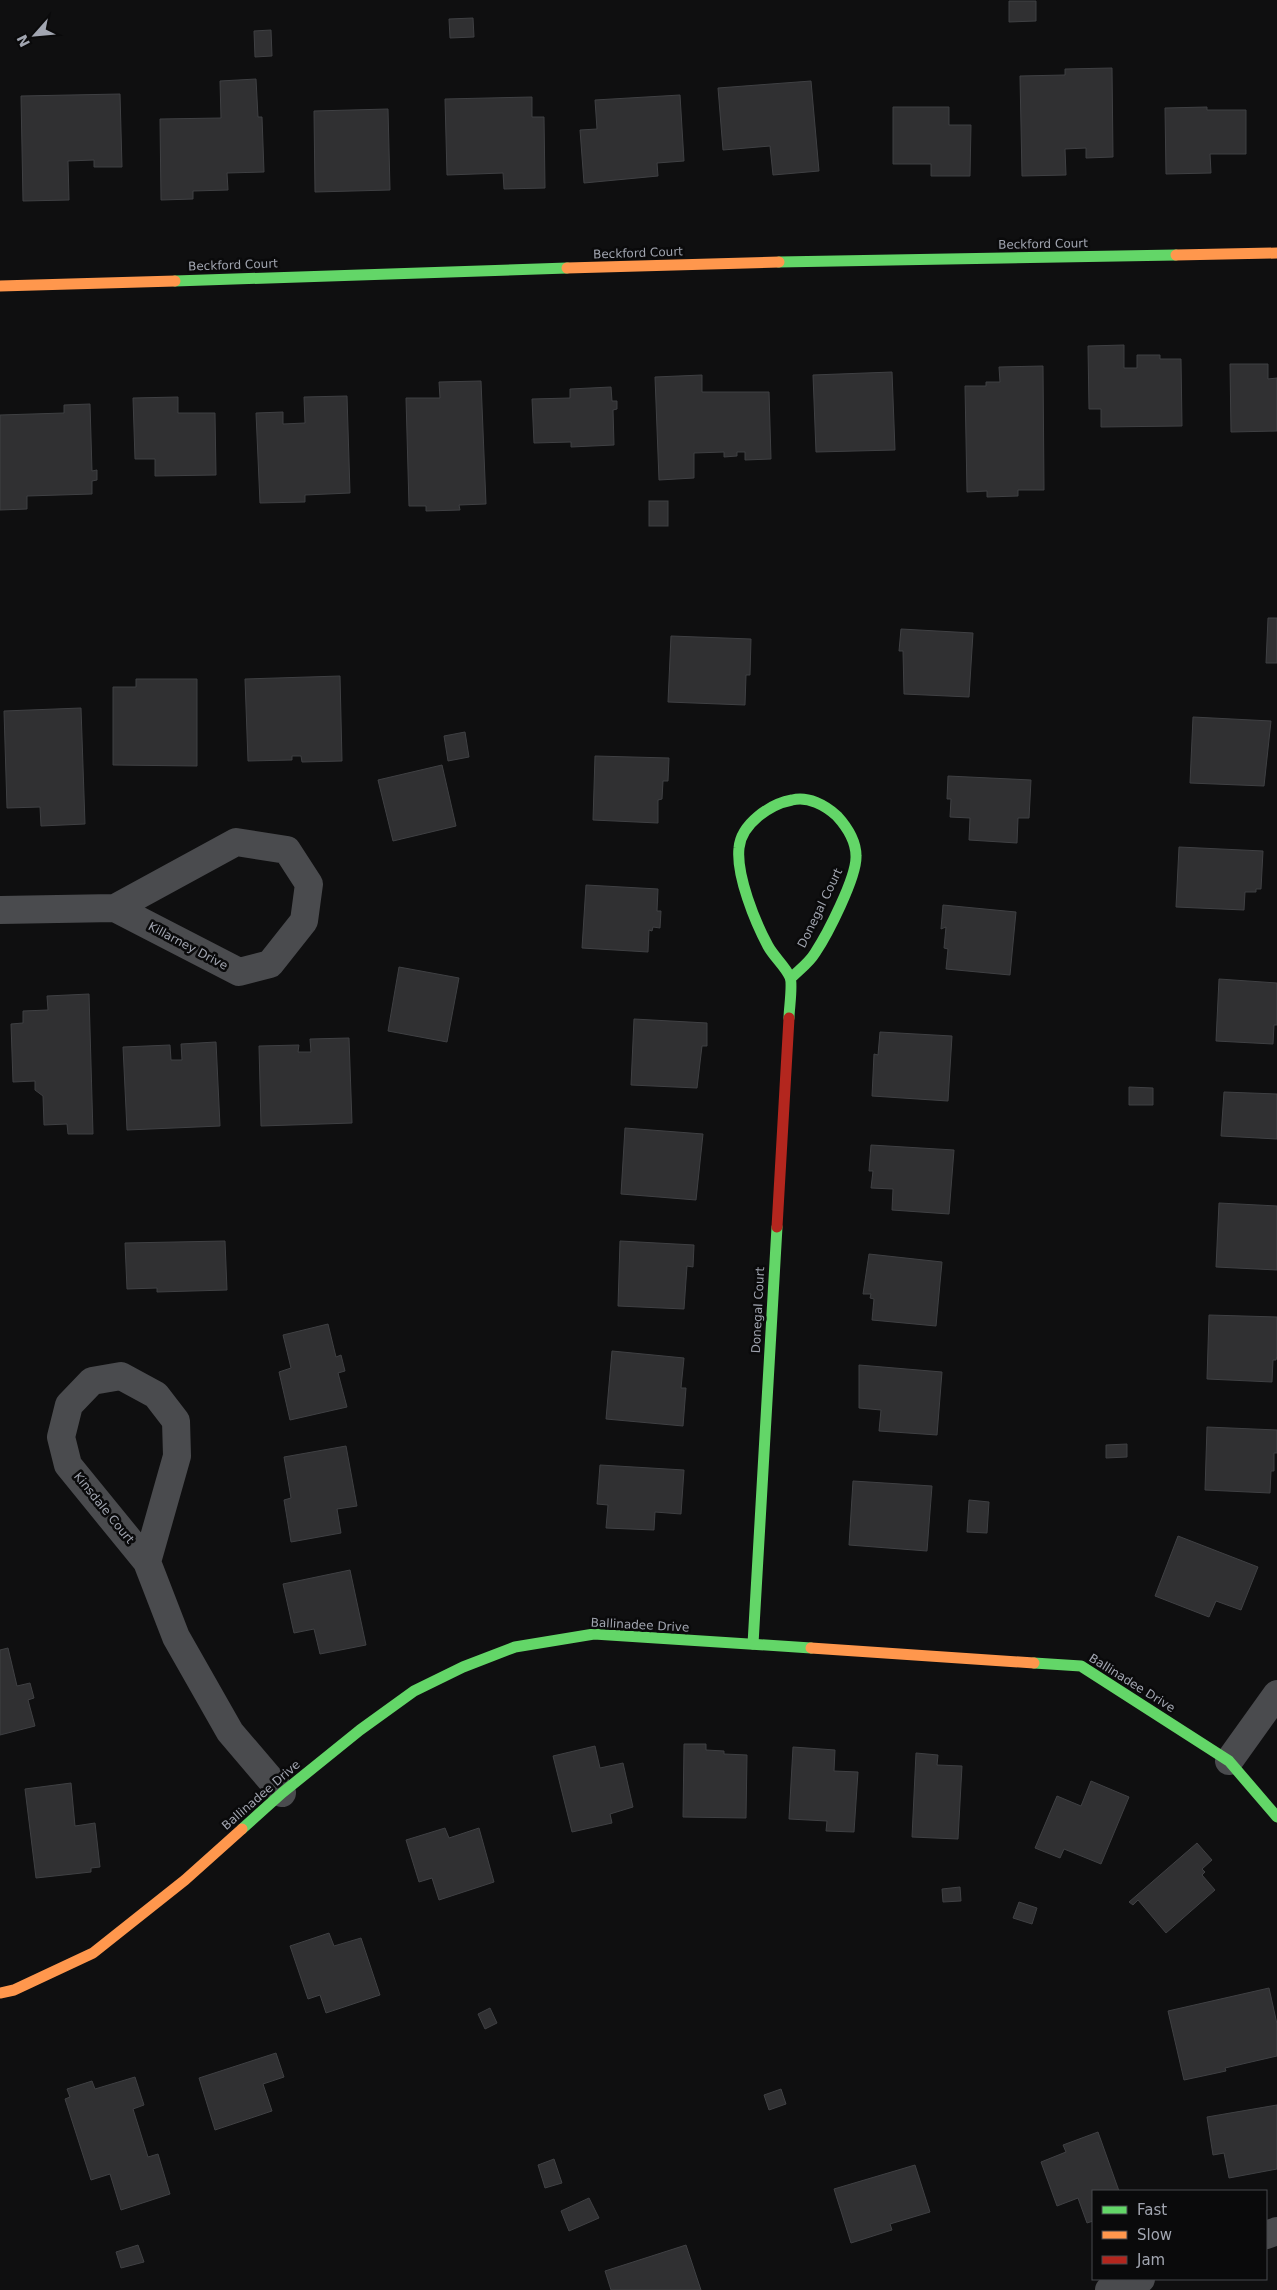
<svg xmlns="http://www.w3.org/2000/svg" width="1277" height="2290" viewBox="0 0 1277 2290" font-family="'DejaVu Sans',sans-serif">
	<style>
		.building { fill: #303032; stroke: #3f4043 }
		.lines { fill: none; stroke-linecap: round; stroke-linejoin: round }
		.street { stroke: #4a4b4e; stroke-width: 28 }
		.fast { stroke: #63d668; stroke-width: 11 }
		.slow { stroke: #ff974d; stroke-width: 11 }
		.jam { stroke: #b3261e; stroke-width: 11 }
		.labels { text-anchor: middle; stroke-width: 5; stroke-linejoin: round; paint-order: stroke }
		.street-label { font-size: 12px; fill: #a1a5b0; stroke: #0a0a0b }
	</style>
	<rect width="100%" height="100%" fill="#0f0f10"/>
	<g class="building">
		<polygon points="1009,1 1036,1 1036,21 1009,22"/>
		<polygon points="473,18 474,37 450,38 449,19"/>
		<polygon points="271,30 272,56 255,57 254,31"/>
		<polygon points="1112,68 1113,157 1086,158 1086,148 1065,149 1066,175 1022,176 1020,76 1065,75 1065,69"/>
		<polygon points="256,79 258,117 262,117 264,172 227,173 228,190 193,191 193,199 161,200 160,119 221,118 220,81"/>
		<polygon points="811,81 819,171 773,175 770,146 723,150 718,88"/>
		<polygon points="120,94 122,167 94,167 94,160 68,161 69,200 23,201 21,96"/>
		<polygon points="680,95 684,161 657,163 658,176 584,183 580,130 597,129 595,100"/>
		<polygon points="532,97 532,117 544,117 545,188 504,189 503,173 447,175 445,99"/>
		<polygon points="893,107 949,107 949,125 971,125 970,176 931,176 931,164 893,164"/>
		<polygon points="1207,107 1207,110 1246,110 1246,154 1210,154 1211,173 1166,174 1165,108"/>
		<polygon points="388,109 390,190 315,192 314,111"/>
		<polygon points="1124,345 1124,368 1137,368 1137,355 1160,355 1160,359 1181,359 1182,426 1101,427 1101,409 1089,409 1088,346"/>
		<polygon points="1230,364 1268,364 1268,379 1277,378 1277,431 1231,432"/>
		<polygon points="1043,366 1044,490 1018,490 1018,496 987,497 987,491 967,492 965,386 986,386 986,382 1000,382 999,367"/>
		<polygon points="892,372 895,450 816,452 813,375"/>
		<polygon points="702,375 702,392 769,392 771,459 745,460 745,452 737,452 737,456 724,457 724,452 694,453 694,478 659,480 655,377"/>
		<polygon points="481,381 486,504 459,505 460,510 426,511 426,506 409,506 406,398 440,398 439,382"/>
		<polygon points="611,387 612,401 617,401 617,409 613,410 614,445 571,447 571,442 534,443 532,399 570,398 570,389"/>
		<polygon points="347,396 350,493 305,495 305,502 260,503 256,413 283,412 283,424 305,423 304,397"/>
		<polygon points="178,397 178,413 215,413 216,475 155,476 155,459 135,459 133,398"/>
		<polygon points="90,404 92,471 97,470 97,480 92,481 92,494 27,496 27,509 0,510 0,415 64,413 64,405"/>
		<rect x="649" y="501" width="19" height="25"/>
		<polygon points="1268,618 1277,618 1277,663 1266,663"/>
		<polygon points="901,629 973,633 969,697 904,694 903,651 899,651"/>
		<polygon points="671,636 751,639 750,675 746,675 745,705 668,702"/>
		<polygon points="340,676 342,761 302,762 301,756 292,756 292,760 248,761 245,679"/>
		<polygon points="136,679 197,679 197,766 113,765 113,687 136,687"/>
		<polygon points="81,708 85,824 41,826 40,807 7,808 4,711"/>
		<polygon points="1193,717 1271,721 1264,786 1190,783"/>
		<polygon points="465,732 469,757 448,761 444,736"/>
		<polygon points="595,756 669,758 668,781 663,781 662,799 658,800 658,823 593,820"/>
		<polygon points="442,765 456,826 393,841 378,780"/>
		<polygon points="948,776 1031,780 1029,818 1018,818 1017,843 969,840 970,818 950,817 951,799 947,799"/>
		<polygon points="1179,847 1263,851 1261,889 1256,889 1256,892 1245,892 1244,910 1176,907"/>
		<polygon points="586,885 658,889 657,911 661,911 660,928 653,927 652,931 649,930 648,952 582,948"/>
		<polygon points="943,905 1016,912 1010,975 946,969 948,949 944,948 946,927 941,929"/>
		<polygon points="399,967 459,978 447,1042 388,1031"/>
		<polygon points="1219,979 1277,983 1277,1025 1274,1025 1273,1044 1216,1041"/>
		<polygon points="89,994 93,1134 68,1134 67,1124 44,1125 43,1096 35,1090 35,1081 13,1082 11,1024 23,1023 23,1011 48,1010 47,996"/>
		<polygon points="634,1019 707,1023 707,1046 702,1046 697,1088 631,1085"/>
		<polygon points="880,1032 952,1036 948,1101 872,1096 874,1054 878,1055"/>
		<polygon points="349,1038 352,1123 261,1126 259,1046 299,1045 298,1052 311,1052 310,1039"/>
		<polygon points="216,1042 220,1126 127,1130 123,1047 170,1045 171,1060 182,1060 181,1044"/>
		<polygon points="1129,1087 1153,1088 1153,1105 1129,1105"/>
		<polygon points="1224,1092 1277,1094 1277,1139 1221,1136"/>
		<polygon points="625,1128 703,1134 696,1200 621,1194"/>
		<polygon points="871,1145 954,1150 949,1214 892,1210 893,1189 871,1188 873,1171 869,1171"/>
		<polygon points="1219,1203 1277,1206 1277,1270 1216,1267"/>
		<polygon points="225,1241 227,1290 157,1292 157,1288 127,1289 125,1243"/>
		<polygon points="620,1241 694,1245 693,1267 687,1266 684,1309 618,1306"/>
		<polygon points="869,1254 942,1262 936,1326 872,1320 874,1299 870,1298 871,1294 863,1294"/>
		<polygon points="1209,1315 1277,1317 1277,1356 1276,1360 1273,1360 1272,1382 1207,1379"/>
		<polygon points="328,1324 336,1357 341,1355 345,1371 338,1373 347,1407 290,1420 279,1372 291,1368 283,1335"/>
		<polygon points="612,1351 684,1358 681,1388 686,1388 683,1426 606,1419"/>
		<polygon points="859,1365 942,1372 937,1435 879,1431 881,1410 859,1408"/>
		<polygon points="1207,1427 1277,1430 1277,1453 1274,1453 1274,1471 1271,1471 1270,1493 1205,1490"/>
		<polygon points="1127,1444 1127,1457 1106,1458 1106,1445"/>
		<polygon points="346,1446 357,1506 337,1509 341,1533 291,1542 284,1500 291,1498 284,1457"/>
		<polygon points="600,1465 684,1470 681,1514 655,1512 654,1530 606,1528 608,1505 597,1504"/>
		<polygon points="853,1481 932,1486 927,1551 849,1545"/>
		<polygon points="969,1500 989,1502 987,1533 967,1532"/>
		<polygon points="1178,1536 1258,1567 1241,1610 1216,1601 1209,1617 1155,1596"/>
		<polygon points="350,1570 366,1645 320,1654 314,1629 294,1633 283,1584"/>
		<polygon points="8,1648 17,1686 30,1683 34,1698 28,1700 35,1726 0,1735 0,1650"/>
		<polygon points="684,1744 706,1744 706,1750 724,1751 724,1754 747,1755 746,1818 683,1817"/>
		<polygon points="595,1746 600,1768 623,1763 633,1807 610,1814 612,1823 572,1832 553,1756"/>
		<polygon points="793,1747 835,1750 834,1771 858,1772 854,1832 826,1831 827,1821 789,1819"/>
		<polygon points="916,1753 938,1755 937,1765 962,1766 958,1839 912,1837"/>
		<polygon points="1091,1781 1129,1797 1101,1864 1064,1849 1060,1858 1035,1848 1057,1796 1081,1806"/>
		<polygon points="71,1783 75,1826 95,1823 100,1867 91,1868 91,1872 36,1878 25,1789"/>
		<polygon points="445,1828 449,1838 479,1828 494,1882 439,1900 432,1878 419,1882 406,1840"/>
		<polygon points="1197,1843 1212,1860 1202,1869 1205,1872 1202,1875 1215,1890 1166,1933 1138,1900 1133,1905 1129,1902"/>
		<polygon points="960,1887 961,1901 943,1902 942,1889"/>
		<polygon points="1019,1902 1037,1908 1032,1924 1013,1918"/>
		<polygon points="329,1933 334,1946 361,1938 380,1995 326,2013 320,1995 308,1999 290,1946"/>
		<polygon points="1269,1988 1277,2024 1277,2056 1225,2068 1226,2071 1184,2080 1168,2011"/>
		<polygon points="490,2008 497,2023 485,2029 478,2014"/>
		<polygon points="276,2053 284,2077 263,2084 272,2111 215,2130 199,2078"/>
		<polygon points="135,2077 144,2105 133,2109 148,2157 158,2154 170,2194 121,2210 110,2174 91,2180 65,2099 70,2097 67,2089 92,2081 95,2089"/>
		<polygon points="781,2089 786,2104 769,2110 764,2095"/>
		<polygon points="1277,2105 1277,2169 1229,2178 1224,2153 1213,2155 1207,2117"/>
		<polygon points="1098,2132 1119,2191 1093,2191 1093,2221 1087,2223 1078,2198 1057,2206 1041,2162 1066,2152 1063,2145"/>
		<polygon points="554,2159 562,2183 545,2188 538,2165"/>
		<polygon points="915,2165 930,2212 890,2224 892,2230 851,2243 834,2189"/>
		<polygon points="589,2198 599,2218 569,2231 561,2211"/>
		<polygon points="138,2245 144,2262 121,2268 116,2252"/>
		<polygon points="686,2245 701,2290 611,2290 605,2271"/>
	</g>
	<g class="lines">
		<g class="street">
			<polyline points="0,910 115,908 236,842 287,850 309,884 304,921 270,964 239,972 115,908"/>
			<polyline points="147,1562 68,1465 61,1437 69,1405 92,1381 121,1376 156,1395 176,1421 177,1456 147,1562 176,1637 230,1732 282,1793"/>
			<polyline points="1229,1761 1277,1694"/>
			<polyline points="1266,2235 1277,2231"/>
			<polyline points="1109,2290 1141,2279"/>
		</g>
		<g class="fast">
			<polyline points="779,262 1176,255"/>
			<polyline points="175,281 567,268"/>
			<path d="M789 1018C789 1009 793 984 790 977 785 966 774 957 768 946 755 922 736 875 739 848 741 824 770 804 792 800 808 796 825 805 837 816 847 827 856 841 856 856 857 877 827 935 815 953 809 963 799 970 791 978"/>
			<polyline points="753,1644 777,1227"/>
			<polyline points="1034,1663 1081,1666 1229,1761 1277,1817"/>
			<polyline points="242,1829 282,1793 360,1730 414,1691 463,1667 515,1647 594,1634 811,1648"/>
		</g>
		<g class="slow">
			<polyline points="1176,255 1277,253"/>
			<polyline points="567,268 779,262"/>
			<polyline points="0,286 175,281"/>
			<polyline points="811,1648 1034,1663"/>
			<polyline points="0,1993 14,1990 93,1953 185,1880 242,1829"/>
		</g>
		<polyline class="jam" points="777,1227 789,1018"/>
	</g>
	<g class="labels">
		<g class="street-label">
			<text transform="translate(1043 244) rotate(-1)" y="4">Beckford Court</text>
			<text transform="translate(638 253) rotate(-2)" y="4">Beckford Court</text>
			<text transform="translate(233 265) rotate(-2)" y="4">Beckford Court</text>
			<text transform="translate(820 908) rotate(-64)" y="4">Donegal Court</text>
			<text transform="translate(188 946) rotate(28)" y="4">Killarney Drive</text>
			<text transform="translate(758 1310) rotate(-87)" y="4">Donegal Court</text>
			<text transform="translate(104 1508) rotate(51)" y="4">Kinsdale Court</text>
			<text transform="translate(640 1625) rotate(3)" y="4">Ballinadee Drive</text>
			<text transform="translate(1132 1683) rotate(32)" y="4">Ballinadee Drive</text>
			<text transform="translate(261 1795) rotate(-41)" y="4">Ballinadee Drive</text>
		</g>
	</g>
	<rect x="1092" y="2190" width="175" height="90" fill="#0a0a0b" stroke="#46484d"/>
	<rect x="1102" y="2206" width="25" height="8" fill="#63d668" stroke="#46484d"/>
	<text x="1137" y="2215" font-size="15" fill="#a1a5b0">Fast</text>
	<rect x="1102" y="2231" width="25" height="8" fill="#ff974d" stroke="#46484d"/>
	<text x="1137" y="2240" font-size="15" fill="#a1a5b0">Slow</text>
	<rect x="1102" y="2256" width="25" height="8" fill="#b3261e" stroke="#46484d"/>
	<text x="1137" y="2265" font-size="15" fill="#a1a5b0">Jam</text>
	<g transform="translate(35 35) rotate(243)" stroke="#0a0a0b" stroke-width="4" paint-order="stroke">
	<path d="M0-4L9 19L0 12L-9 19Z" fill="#a1a5b0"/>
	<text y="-8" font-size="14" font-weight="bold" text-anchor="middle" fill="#a1a5b0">N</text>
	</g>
</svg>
